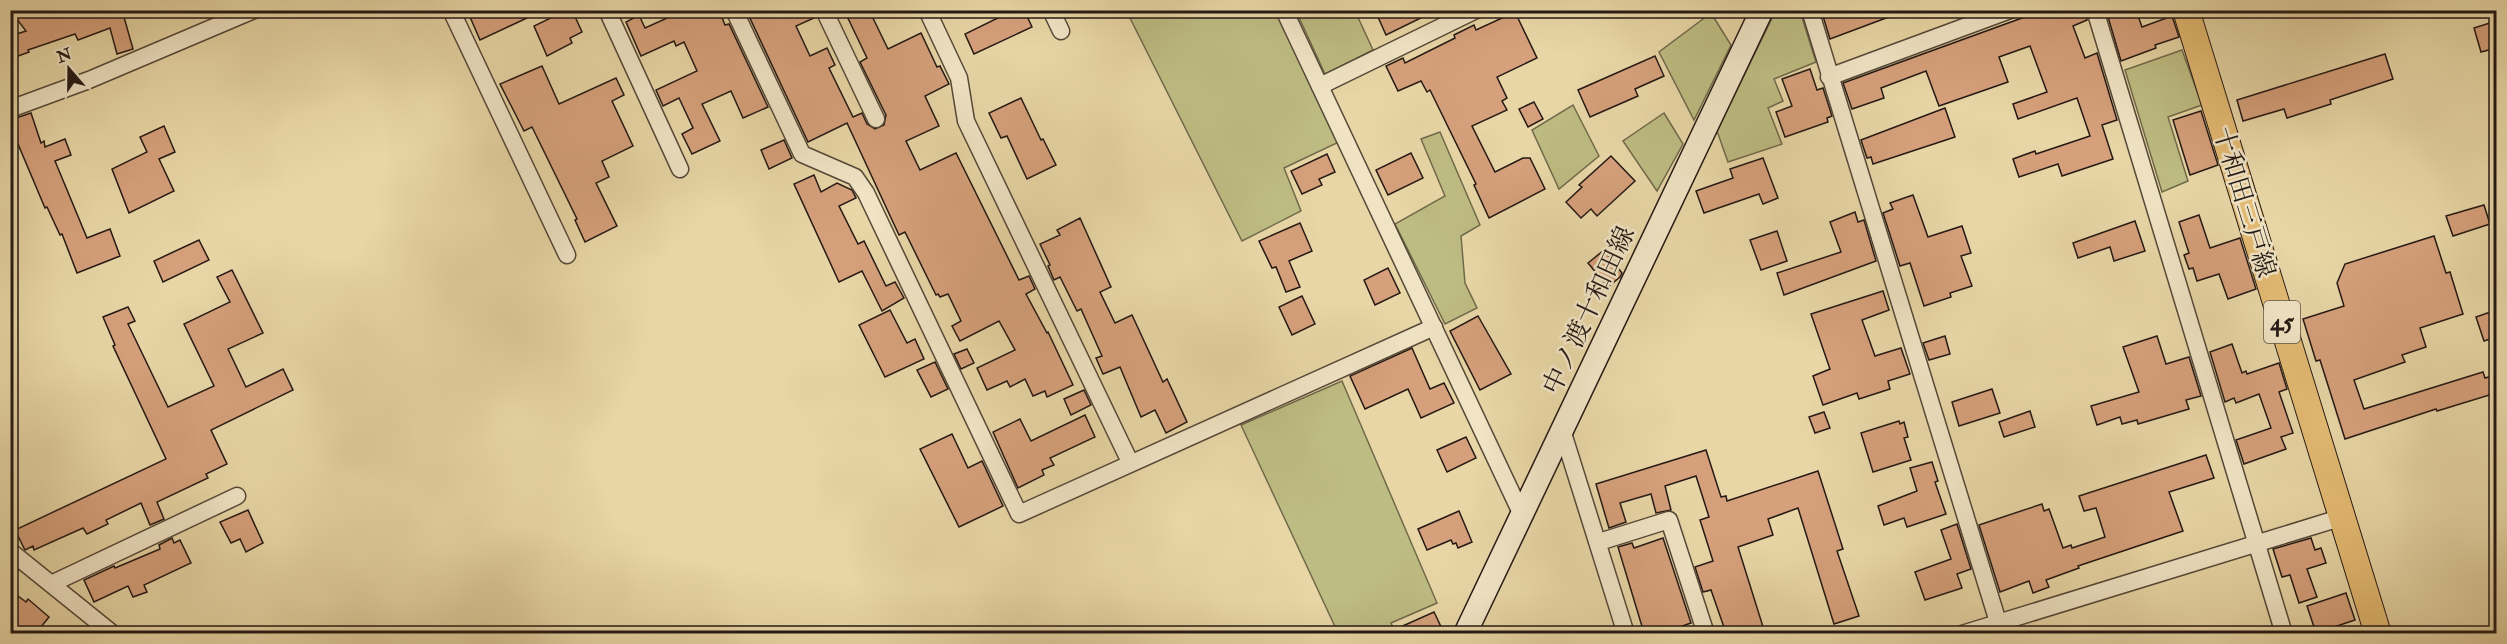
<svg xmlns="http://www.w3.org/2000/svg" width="2507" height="644" viewBox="0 0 2507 644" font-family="'IM FELL Double Pica','Noto Serif JP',serif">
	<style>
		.green { fill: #bdbc82; stroke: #706a4b; stroke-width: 1.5 }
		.building { fill: #d5a07b; stroke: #241914; stroke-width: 1.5 }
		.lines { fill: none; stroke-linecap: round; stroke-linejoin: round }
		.minor-casing { stroke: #554838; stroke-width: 19 }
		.secondary-casing { stroke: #241914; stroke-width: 25 }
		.primary-casing { stroke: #241914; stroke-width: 28 }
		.minor { stroke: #f0e4c5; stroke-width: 16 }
		.secondary { stroke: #f0e4c5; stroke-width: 22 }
		.primary { stroke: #e4bb73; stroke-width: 26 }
		.labels { text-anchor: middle; stroke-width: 5; stroke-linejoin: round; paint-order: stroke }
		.shield { fill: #f0e4c5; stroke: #615649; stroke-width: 1.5 }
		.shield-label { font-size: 24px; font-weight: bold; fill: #241914 }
		.street-label { font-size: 26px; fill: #241914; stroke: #f0e4c5 }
	</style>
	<rect width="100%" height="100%" fill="#e8d6a6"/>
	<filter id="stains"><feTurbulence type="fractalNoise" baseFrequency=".00333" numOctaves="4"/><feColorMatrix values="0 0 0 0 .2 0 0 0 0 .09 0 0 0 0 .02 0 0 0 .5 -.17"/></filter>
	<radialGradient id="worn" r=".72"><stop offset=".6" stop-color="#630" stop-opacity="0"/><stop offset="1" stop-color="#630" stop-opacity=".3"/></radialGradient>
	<g class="green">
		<polygon points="1135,10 1275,11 1339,142 1284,168 1301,211 1242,241 1128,14"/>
		<polygon points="1776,10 1800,11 1816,62 1774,79 1783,101 1768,108 1782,144 1728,162 1717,131"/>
		<polygon points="1296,11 1355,11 1373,50 1325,74"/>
		<polygon points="1711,13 1731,45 1694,120 1659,52"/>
		<polygon points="2182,50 2202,105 2168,117 2188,181 2162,192 2125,70"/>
		<polygon points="1573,105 1599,156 1559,189 1532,130"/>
		<polygon points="1664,113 1683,144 1657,191 1623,141"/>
		<polygon points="1440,132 1480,225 1461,236 1465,283 1477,308 1445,324 1395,224 1445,196 1421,139"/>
		<polygon points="1342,381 1437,603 1391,623 1395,632 1391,633 1338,633 1241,425"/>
	</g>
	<g class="building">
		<polygon points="10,10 122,10 133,49 117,54 110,28 78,40 75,34 28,50 29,52 10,59 10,36 26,31"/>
		<polygon points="467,10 544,10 480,40"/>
		<polygon points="567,10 572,10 582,32 570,38 572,43 547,56 534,26"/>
		<polygon points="685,10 719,10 725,25 729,24 768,107 743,118 731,91 702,104 720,141 692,154 682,134 693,128 679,98 663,106 656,90 697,71 684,42 676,46 674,41 641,56 626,22 639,15 645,28"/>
		<polygon points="756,10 814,10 816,17 796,26 810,56 827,48 835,65 829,68 853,117 862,113 867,124 875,129 884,125 886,115 860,62 867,58 844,10 869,10 888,49 921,33 937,67 940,66 949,84 925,96 939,126 906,141 920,170 956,153 1019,280 1029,276 1035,289 1026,294 1047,333 1048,332 1073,385 1047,397 1045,391 1033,396 1025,379 1010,387 1007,381 987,390 977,368 1015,350 999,321 960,341 952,326 961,321 948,294 940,297 938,294 936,295 905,232 899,235 847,123 808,142 748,14"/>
		<polygon points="1014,10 1024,10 1032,27 974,54 965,34"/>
		<polygon points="1392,10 1437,10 1386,35 1378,17"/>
		<polygon points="1829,10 1901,10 1902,12 1830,39 1822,13"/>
		<polygon points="2044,10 2085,10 2087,20 2073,26 2085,58 2097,53 2117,120 2102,125 2113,159 2062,176 2058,164 2019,177 2013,159 2035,151 2036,154 2090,136 2077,98 2018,119 2013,104 2047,92 2030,46 1999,57 2008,82 1939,106 1926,71 1881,88 1884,98 1852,109 1843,83"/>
		<polygon points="2106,10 2136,10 2142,27 2172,16 2179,37 2155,45 2156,48 2121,61"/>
		<polygon points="1515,12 1537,58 1497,77 1507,98 1502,101 1507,110 1472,126 1495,172 1523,158 1530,158 1545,189 1489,218 1474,185 1476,184 1430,90 1427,92 1421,81 1398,91 1386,66 1403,58 1405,63 1455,38 1454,35 1474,25 1476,30"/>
		<polygon points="2496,21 2496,48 2481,52 2474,28"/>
		<polygon points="2385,54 2393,79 2330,100 2331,104 2287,118 2284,109 2243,121 2237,100"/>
		<polygon points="1655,56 1664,76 1635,89 1638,96 1590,117 1578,90"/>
		<polygon points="542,66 559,104 616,78 624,95 612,101 633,146 602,161 609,177 596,183 617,226 585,242 575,220 577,219 532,127 524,131 500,84"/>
		<polygon points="1810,69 1817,90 1823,88 1832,116 1827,118 1828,122 1785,137 1776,112 1792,106 1782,79"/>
		<polygon points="1021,98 1041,140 1043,139 1056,165 1027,179 1007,136 1001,138 989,113"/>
		<polygon points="1534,102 1543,119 1528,127 1519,109"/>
		<polygon points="1945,108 1955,137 1873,164 1871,157 1867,158 1861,140"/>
		<polygon points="2201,111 2218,165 2190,175 2173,120"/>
		<polygon points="31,113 41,143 44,141 45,147 65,139 71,155 55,161 87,238 110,229 120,256 77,273 62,234 60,235 47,207 45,208 10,125 10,120"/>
		<polygon points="164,126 175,152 159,159 174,191 129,213 112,169 147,152 140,137"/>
		<polygon points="784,140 792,158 769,169 761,150"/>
		<polygon points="1411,153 1423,178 1388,195 1376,170"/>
		<polygon points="1327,154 1335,172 1319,179 1322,185 1302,194 1291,171"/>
		<polygon points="1611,156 1635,181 1597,216 1591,209 1581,218 1566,202 1582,187 1579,185"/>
		<polygon points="1763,158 1778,198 1763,204 1759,194 1704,213 1696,191 1733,178 1730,169"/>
		<polygon points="814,175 821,192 837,183 852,190 856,198 839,206 858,244 864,241 886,286 895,282 904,298 882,311 862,271 839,282 794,184"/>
		<polygon points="1913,195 1928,237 1962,226 1971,253 1961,256 1972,286 1950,293 1951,297 1924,306 1910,263 1900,266 1883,213 1893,209 1890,203"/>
		<polygon points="2484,205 2490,224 2453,236 2446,216"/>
		<polygon points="1855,212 1858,222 1864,220 1876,261 1784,295 1777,273 1841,252 1830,222"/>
		<polygon points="2199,215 2210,248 2240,238 2256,289 2228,299 2219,274 2197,281 2193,268 2189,269 2184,255 2189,253 2179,222"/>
		<polygon points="1080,218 1111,287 1100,292 1115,323 1132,315 1163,382 1167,379 1187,422 1166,433 1155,410 1141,417 1120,367 1103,374 1096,358 1102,356 1081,309 1077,311 1060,277 1054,280 1048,266 1050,265 1040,244 1060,235 1057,230"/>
		<polygon points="2135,221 2145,251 2114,261 2110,247 2078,258 2073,243"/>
		<polygon points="1300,223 1312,251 1289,261 1300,287 1286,292 1276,267 1272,268 1259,241"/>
		<polygon points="1777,231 1787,261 1761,270 1750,240"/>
		<polygon points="2434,236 2446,273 2450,272 2463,314 2420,328 2426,347 2402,355 2405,362 2354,380 2364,409 2483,372 2485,378 2496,375 2496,393 2437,411 2436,409 2345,439 2320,360 2316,361 2303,319 2344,306 2337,283 2345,264"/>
		<polygon points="199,240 209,260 163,282 154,261"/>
		<polygon points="1604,250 1622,273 1620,277 1608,287 1588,263"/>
		<polygon points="1388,268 1400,293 1375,305 1364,280"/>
		<polygon points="232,270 263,333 228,349 246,387 283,369 293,390 211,430 227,464 206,474 208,478 157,502 164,519 150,525 141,503 106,520 108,524 87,534 83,528 34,550 33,546 25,550 15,530 166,459 113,346 115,345 103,317 128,307 135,321 128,324 168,407 214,386 184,324 230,302 217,277"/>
		<polygon points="1883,291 1889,310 1862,320 1875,356 1901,348 1910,374 1888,381 1890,389 1859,399 1857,393 1823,405 1813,376 1830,369 1811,314"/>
		<polygon points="1302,296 1315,324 1292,335 1279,307"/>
		<polygon points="890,310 907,343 915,339 924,359 885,377 859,325"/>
		<polygon points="2496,310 2496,337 2484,341 2476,317"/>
		<polygon points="1478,316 1511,374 1480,390 1450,331"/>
		<polygon points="1945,336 1950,354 1929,360 1923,343"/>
		<polygon points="2157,336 2166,364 2189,357 2201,396 2186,400 2189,409 2138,424 2137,420 2122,424 2120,417 2097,425 2091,406 2139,392 2123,347"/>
		<polygon points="2232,344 2242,373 2246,371 2247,374 2279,363 2287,389 2279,392 2293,433 2281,437 2286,449 2244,464 2236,440 2271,428 2259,394 2236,403 2234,398 2225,402 2210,352"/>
		<polygon points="1412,348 1430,389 1444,383 1454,403 1421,418 1408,389 1365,409 1350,376"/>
		<polygon points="967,349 974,363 961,369 954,354"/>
		<polygon points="935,362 948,389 931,397 917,370"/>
		<polygon points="1992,389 2000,413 1959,426 1952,402"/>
		<polygon points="1084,390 1091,405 1071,415 1064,399"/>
		<polygon points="2030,411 2035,427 2004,437 1999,422"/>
		<polygon points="1824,412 1830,428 1815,433 1809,417"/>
		<polygon points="1085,415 1095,437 1050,458 1054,465 1042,470 1044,475 1018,488 993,432 1020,419 1031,441"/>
		<polygon points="1899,421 1900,424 1904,422 1908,437 1904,438 1911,460 1873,472 1861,433"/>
		<polygon points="952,434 968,468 982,461 1003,506 959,527 920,449"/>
		<polygon points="1466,437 1476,458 1447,472 1437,450"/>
		<polygon points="1706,450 1721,497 1726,496 1727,501 1818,471 1843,549 1837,551 1859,616 1834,624 1798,508 1768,519 1773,535 1738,547 1764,630 1754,633 1726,633 1711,590 1703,592 1695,567 1713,561 1700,520 1709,517 1696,476 1665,486 1671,510 1656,513 1651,494 1620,503 1626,522 1609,528 1596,484"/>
		<polygon points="2206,455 2214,478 2169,492 2183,531 2078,566 2079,568 2046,580 2049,587 2033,593 2029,581 2000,592 1979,525 2042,504 2044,511 2049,509 2063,548 2071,545 2072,548 2105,537 2096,508 2084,511 2079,496"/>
		<polygon points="1932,462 1938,481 1935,482 1946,514 1907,527 1904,518 1884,525 1878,506 1917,491 1910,468"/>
		<polygon points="248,510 263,543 246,552 240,539 231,543 220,522"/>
		<polygon points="1459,511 1472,542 1458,548 1456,543 1453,544 1451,540 1427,550 1418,529"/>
		<polygon points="1957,524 1971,569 1957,574 1962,588 1925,600 1915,572 1951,559 1941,530"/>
		<polygon points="172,538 174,543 180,540 191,563 144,585 147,592 133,597 128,586 94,602 84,580 114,566 115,568 160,549 159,545"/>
		<polygon points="1663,538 1691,623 1671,630 1672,633 1644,633 1618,547 1632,543 1634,548"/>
		<polygon points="2311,538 2315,550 2321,548 2326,563 2307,569 2317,597 2299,603 2290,575 2282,577 2273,549"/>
		<polygon points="10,590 26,602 28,599 49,617 36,633 10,633"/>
		<polygon points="2346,593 2355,620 2316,633 2307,606"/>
		<polygon points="1434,612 1444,633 1387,633"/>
	</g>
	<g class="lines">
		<g class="minor-casing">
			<g id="minor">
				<polyline points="451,10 567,255"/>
				<polyline points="607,10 680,169"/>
				<polyline points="734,10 802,154 855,177 866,193 1019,514 1434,327"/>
				<polyline points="824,10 876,119"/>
				<polyline points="927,10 959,78 966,121 1130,462"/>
				<polyline points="1051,10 1061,31"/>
				<polyline points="1284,10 1522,515"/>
				<polyline points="1810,10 1998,622"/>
				<polyline points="2095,10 2284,634"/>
				<polyline points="1829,77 2010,10"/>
				<polyline points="1320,86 1476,10"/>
				<polyline points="10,109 89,80 254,10"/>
				<polyline points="1562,430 1626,634"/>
				<polyline points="1599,542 1669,520 1706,634"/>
				<polyline points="10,551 113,634"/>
				<polyline points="51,584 237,496"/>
				<polyline points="1962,634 2343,517"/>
			</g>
		</g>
		<g class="secondary-casing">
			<polyline id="secondary" points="1465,634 1762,10"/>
		</g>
		<g class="primary-casing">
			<polyline id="primary" points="2186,10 2378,634"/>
		</g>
		<use href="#minor" class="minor"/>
		<use href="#secondary" class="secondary"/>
		<use href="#primary" class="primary"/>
	</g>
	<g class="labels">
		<rect class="shield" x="2264" y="301" width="36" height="42" rx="4.5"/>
		<g class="shield-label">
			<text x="2282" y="330">45</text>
		</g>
		<g class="street-label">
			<text transform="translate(2245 202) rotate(73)" y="9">十和田三戸線</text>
			<text transform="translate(1588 310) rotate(-65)" y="9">中ノ渡十和田線</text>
		</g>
	</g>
	<rect width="2507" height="644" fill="none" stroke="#e8d6a6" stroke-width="36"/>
	<rect x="12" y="12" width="2483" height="620" fill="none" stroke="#241914" stroke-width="3"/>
	<rect x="18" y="18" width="2471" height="608" fill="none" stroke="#241914" stroke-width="1.5"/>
	<g transform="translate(69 69) rotate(340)" stroke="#f0e4c5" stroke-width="4.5" paint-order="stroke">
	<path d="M0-4.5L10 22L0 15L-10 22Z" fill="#241914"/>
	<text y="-9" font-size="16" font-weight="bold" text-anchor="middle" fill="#241914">N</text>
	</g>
	<rect width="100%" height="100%" filter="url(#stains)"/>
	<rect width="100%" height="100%" fill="url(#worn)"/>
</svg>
